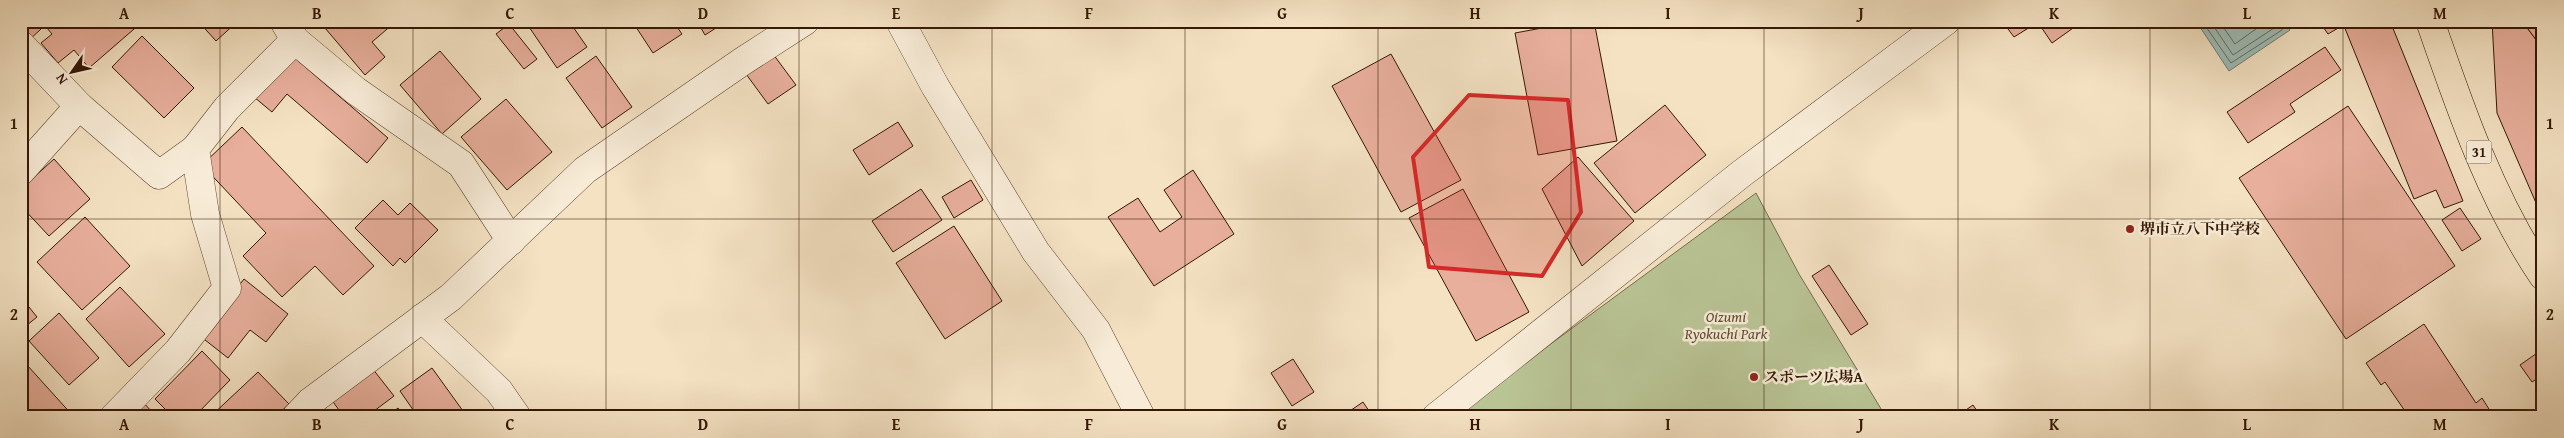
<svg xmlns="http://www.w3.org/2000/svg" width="2564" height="438" viewBox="0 0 2564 438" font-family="'Gentium Book Plus','Noto Serif JP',serif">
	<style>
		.green { fill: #b9c495; stroke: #776e4c }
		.water { fill: #9cbdb8; stroke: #737b70 }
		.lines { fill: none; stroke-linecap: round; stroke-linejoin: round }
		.shore { stroke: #686a5e; stroke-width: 1 }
		.building { fill: #e8af9c; stroke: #351703 }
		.minor-casing { stroke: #654a33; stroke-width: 29 }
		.major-casing { stroke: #351703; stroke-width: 29 }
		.minor { stroke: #f8ecd8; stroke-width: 28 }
		.major { stroke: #f4e2c3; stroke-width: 28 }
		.marked { fill: #d62828; fill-opacity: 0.2; stroke: #d62828; stroke-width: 4; stroke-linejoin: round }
		.grid { fill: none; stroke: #351703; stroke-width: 1; stroke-opacity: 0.55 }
		.poi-dot { fill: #8f2418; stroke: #f8ecd8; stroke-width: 2 }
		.labels { text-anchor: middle; stroke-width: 5; stroke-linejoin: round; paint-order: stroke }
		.shield { fill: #f8ecd8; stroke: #705743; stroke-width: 1 }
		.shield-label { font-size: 14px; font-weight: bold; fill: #351703 }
		.poi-label { font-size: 15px; font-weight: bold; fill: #351703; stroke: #f8ecd8; text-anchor: start }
		.park-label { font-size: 15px; font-style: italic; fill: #5d4b2f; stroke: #f8ecd8 }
		.neatline { fill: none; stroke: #351703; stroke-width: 2 }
		.grid-label { font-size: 16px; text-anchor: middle; font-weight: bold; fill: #351703 }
	</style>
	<rect width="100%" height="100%" fill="#f4e2c3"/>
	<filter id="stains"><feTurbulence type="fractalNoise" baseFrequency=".004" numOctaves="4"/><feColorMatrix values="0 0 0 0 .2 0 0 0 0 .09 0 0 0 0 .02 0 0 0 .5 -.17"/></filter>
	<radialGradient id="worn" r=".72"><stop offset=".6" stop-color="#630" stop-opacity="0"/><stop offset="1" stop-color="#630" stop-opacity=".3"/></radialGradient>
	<polygon class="green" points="1756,193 1799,274 1886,417 1458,417 1499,382"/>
	<polygon class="water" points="2196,21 2285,21 2290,30 2229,71"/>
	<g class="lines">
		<g class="shore">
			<polyline points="2202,21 2231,63 2282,30 2281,21"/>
			<polyline points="2210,21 2233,55 2274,28 2274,21"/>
			<polyline points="2219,21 2235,44 2267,21"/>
		</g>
	</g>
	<g class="building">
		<polygon points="21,21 33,21 41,29 28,41 21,34"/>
		<polygon points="41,21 139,21 141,23 89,68 74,50 58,63 41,43 52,34"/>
		<polygon points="198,21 238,21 216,41"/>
		<polygon points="319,21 390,21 393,24 372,42 385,57 365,75"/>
		<polygon points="531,21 569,21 587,47 557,68 527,24"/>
		<polygon points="632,21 673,21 682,34 653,53"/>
		<polygon points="697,21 727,21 705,35"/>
		<polygon points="1580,21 1594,21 1617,141 1538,155 1515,33"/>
		<polygon points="2010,21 2033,21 2035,24 2014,37 2005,25"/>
		<polygon points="2037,21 2083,21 2052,43"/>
		<polygon points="2319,21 2337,21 2340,27 2328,34"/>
		<polygon points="2342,21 2390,21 2463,201 2444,208 2436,190 2414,199"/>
		<polygon points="2492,21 2522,21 2543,49 2543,219 2497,113"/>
		<polygon points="2522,21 2543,21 2543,49"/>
		<polygon points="509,24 537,59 524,69 496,34"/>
		<polygon points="142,36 194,88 164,118 112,67"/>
		<polygon points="2325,47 2341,70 2290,104 2295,112 2248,143 2227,112"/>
		<polygon points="440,51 481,99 442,134 400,85"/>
		<polygon points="290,54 388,138 367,163 287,94 272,112 254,97"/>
		<polygon points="773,54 796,85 768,104 746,74"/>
		<polygon points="1391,54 1461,180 1401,212 1332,86"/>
		<polygon points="596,56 632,107 602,128 566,78"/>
		<polygon points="506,99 552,152 507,190 461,137"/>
		<polygon points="1665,105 1706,155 1635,213 1594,163"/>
		<polygon points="2348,106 2455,266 2346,339 2239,178"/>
		<polygon points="898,122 913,146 869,175 853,150"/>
		<polygon points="242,127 374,266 343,295 315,266 282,297 243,256 266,233 202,165"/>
		<polygon points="1578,157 1634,221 1582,266 1542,189"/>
		<polygon points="54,159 90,199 49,236 21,206 21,189"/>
		<polygon points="1193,170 1234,234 1154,286 1108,217 1138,198 1160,232 1182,217 1164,190"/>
		<polygon points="971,180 983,200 954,218 942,197"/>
		<polygon points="921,189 942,220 893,252 872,221"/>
		<polygon points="1463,189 1529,312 1476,341 1409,218"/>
		<polygon points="383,200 398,215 410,203 438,230 405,263 400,258 393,266 355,228"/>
		<polygon points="2460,208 2481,239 2462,251 2442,220"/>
		<polygon points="85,217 130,266 82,310 37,262"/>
		<polygon points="954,226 1002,301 945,339 896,263"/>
		<polygon points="1829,265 1868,324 1851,335 1812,276"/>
		<polygon points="244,279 288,314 266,342 250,330 228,358 200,336"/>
		<polygon points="120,287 165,334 129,367 86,319"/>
		<polygon points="21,297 37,317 21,330"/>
		<polygon points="59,313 99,358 69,385 29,341"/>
		<polygon points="2424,324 2476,403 2482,398 2494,417 2409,417 2385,382 2381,385 2366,363"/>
		<polygon points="202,351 230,380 194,417 173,417 155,399"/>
		<polygon points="2540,351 2543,355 2543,375 2532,382 2520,365"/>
		<polygon points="1293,359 1314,392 1292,406 1271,373"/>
		<polygon points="27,365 74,417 21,417 21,370"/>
		<polygon points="372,368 394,396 366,417 344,417 331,399"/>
		<polygon points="432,368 463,411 455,417 418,417 400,391"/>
		<polygon points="258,372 289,404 275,417 210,417"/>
		<polygon points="141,400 154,414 151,417 125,417"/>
		<polygon points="1363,402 1373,417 1341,417"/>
		<polygon points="1973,405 1981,417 1956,417"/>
		<polygon points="398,408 404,417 386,417"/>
	</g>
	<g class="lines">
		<g class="minor-casing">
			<g id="minor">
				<polyline points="284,21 295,40 356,91 461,164 511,241"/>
				<polyline points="900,21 935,86 1036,252 1096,330 1141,417"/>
				<polyline points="21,45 79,106 159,175 195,149"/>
				<polyline points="21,171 79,106"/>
				<polyline points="422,318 499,391 517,417"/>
				<polyline points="114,417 178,351 227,288 205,214 195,149 227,108 295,40"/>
				<polyline points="296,417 310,402 451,297 585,170 743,61 805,21"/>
				<polyline points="1436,417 1741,174 1946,21"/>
			</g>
		</g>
		<g class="major-casing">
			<path id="major" d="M2430 21C2460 108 2491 199 2543 276"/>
		</g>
		<use href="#minor" class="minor"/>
		<use href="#major" class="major"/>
	</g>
	<path class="marked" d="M1469 95 1568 100 1581 212 1542 276 1429 267 1413 157Z"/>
	<path class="grid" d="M220 21V417M413 21V417M606 21V417M799 21V417M992 21V417M1185 21V417M1378 21V417M1571 21V417M1764 21V417M1958 21V417M2150 21V417M2343 21V417M21 219H2543"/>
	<g class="poi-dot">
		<circle cx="2130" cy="229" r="5"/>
		<circle cx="1754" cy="377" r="5"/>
	</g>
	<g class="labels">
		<rect class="shield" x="2466.5" y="140.5" width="25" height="23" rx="4"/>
		<g class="shield-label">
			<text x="2479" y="157">31</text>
		</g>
		<g class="poi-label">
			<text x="2140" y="234">堺市立八下中学校</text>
			<text x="1764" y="382">スポーツ広場A</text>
		</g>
		<g class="park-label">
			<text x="1726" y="322">Oizumi<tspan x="1726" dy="17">Ryokuchi Park</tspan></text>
		</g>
	</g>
	<rect width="2564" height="438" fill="none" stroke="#f4e2c3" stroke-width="55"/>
	<g transform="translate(72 72) rotate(236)" stroke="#f8ecd8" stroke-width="4" paint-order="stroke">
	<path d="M0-4L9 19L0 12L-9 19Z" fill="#351703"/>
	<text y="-8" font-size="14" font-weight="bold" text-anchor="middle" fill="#351703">N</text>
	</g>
	<rect x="28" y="28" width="2508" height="382" class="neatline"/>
	<g class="grid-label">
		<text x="124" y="19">A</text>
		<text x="317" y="19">B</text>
		<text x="510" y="19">C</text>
		<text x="703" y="19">D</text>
		<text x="896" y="19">E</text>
		<text x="1089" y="19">F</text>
		<text x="1282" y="19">G</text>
		<text x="1475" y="19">H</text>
		<text x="1668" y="19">I</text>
		<text x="1861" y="19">J</text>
		<text x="2054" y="19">K</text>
		<text x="2247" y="19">L</text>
		<text x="2440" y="19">M</text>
		<text x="14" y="129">1</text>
		<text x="2550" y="129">1</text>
		<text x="14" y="320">2</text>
		<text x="2550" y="320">2</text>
		<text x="124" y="430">A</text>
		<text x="317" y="430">B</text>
		<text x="510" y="430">C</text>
		<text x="703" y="430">D</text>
		<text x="896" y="430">E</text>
		<text x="1089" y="430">F</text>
		<text x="1282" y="430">G</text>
		<text x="1475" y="430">H</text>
		<text x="1668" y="430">I</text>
		<text x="1861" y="430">J</text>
		<text x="2054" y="430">K</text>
		<text x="2247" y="430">L</text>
		<text x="2440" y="430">M</text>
	</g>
	<rect width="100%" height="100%" filter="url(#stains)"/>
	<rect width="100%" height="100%" fill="url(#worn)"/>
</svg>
